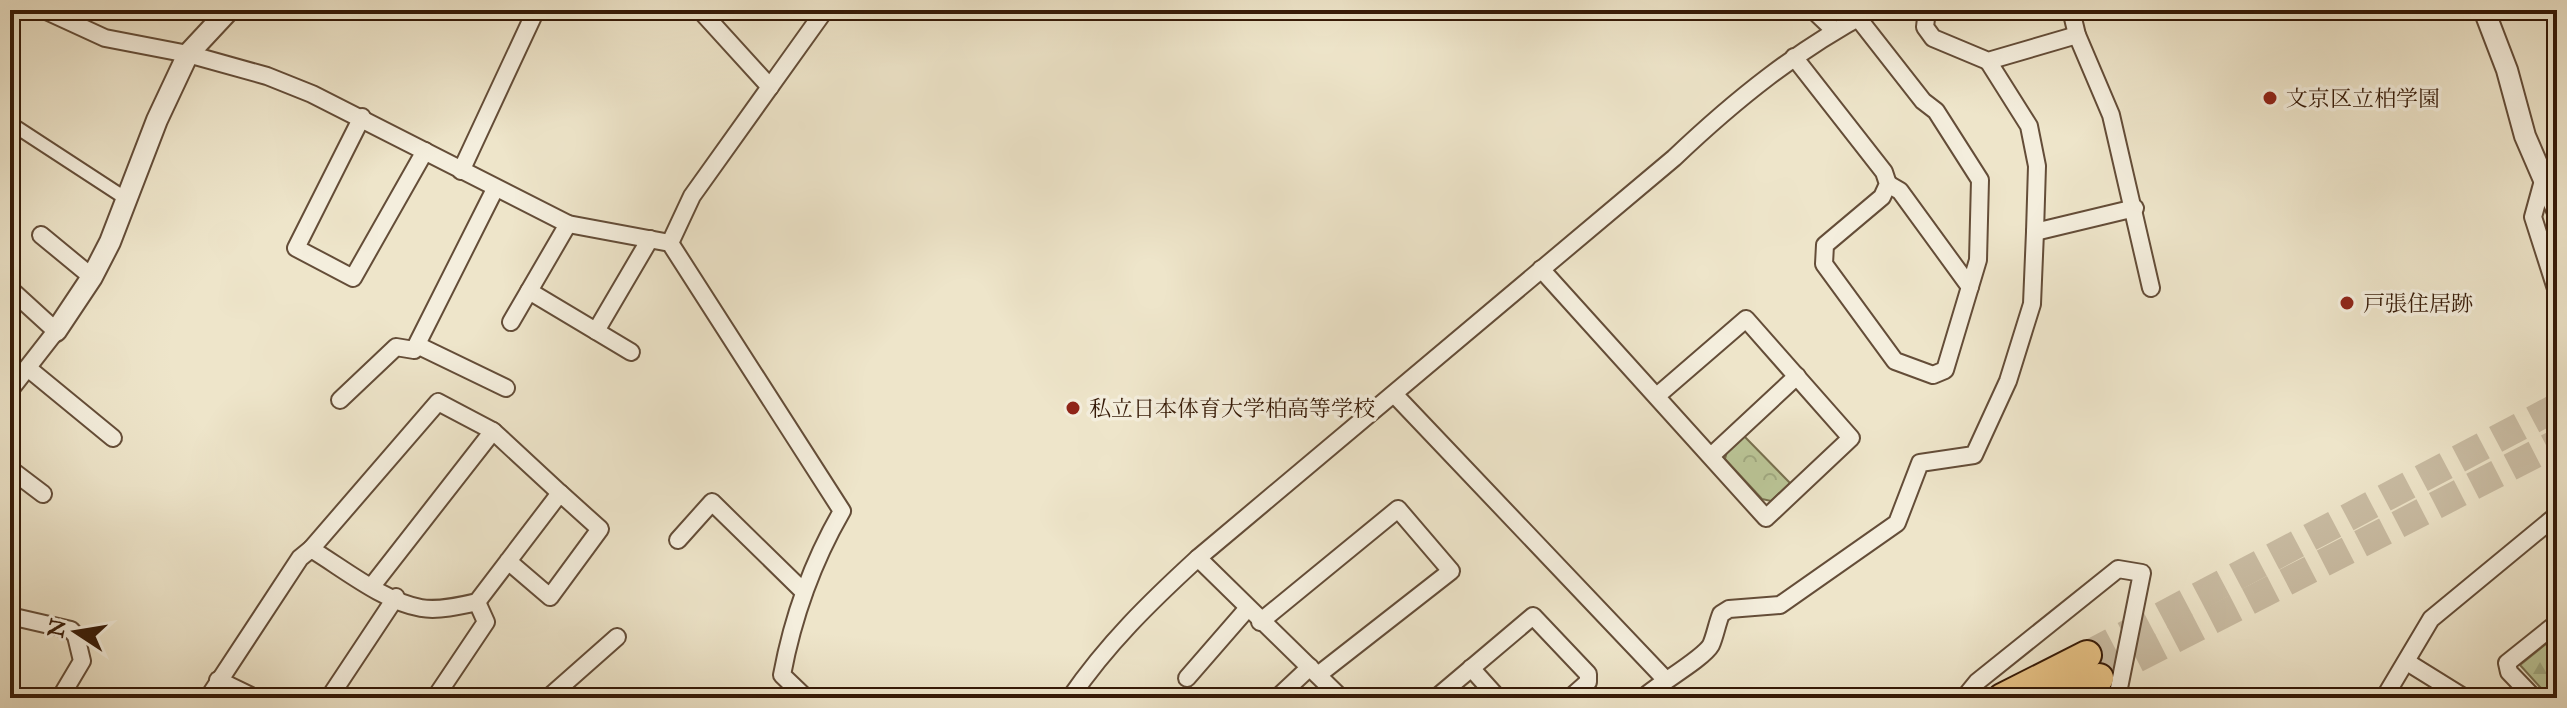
<svg xmlns="http://www.w3.org/2000/svg" width="2567" height="708" viewBox="0 0 2567 708" font-family="'IM FELL Great Primer','Noto Serif JP',serif">
	<style>
		.forest { fill: url(#forest-firs); stroke: #786f4e; stroke-width: 2 }
		.park { fill: url(#park-crowns); stroke: #786f4e; stroke-width: 2 }
		.lines { fill: none; stroke-linecap: round; stroke-linejoin: round }
		.trunk-tunnel { stroke: #c9bca3; stroke-width: 28; stroke-dasharray: 28 14; stroke-linecap: butt }
		.pedestrian-casing { stroke: #644d38; stroke-width: 16 }
		.minor-casing { stroke: #644d38; stroke-width: 20 }
		.tertiary-casing { stroke: #644d38; stroke-width: 24 }
		.trunk-casing { stroke: #361a07; stroke-width: 32 }
		.pedestrian { stroke: #f4eedd; stroke-width: 12 }
		.minor { stroke: #f4eedd; stroke-width: 16 }
		.tertiary { stroke: #f4eedd; stroke-width: 20 }
		.trunk { stroke: #e7c285; stroke-width: 28 }
		.poi-dot { fill: #8f2418; stroke: #f4eedd; stroke-width: 3 }
		.labels { text-anchor: middle; stroke-width: 7; stroke-linejoin: round; paint-order: stroke }
		.poi-label { font-size: 22px; fill: #361a07; stroke: #f4eedd; text-anchor: start }
	</style>
	<defs>
		<pattern id="forest-firs" width="22" height="20" patternUnits="userSpaceOnUse" patternTransform="scale(2)"><rect width="22" height="20" fill="#bac496"/><path d="M5 1l3.5 6h-7zM16 11l3.5 6h-7z" fill="#a0a880"/></pattern>
		<pattern id="park-crowns" width="20" height="18" patternUnits="userSpaceOnUse" patternTransform="scale(2)"><rect width="20" height="18" fill="#bac496"/><path d="M2 6a3 3 0 1 1 6 0M12 15a3 3 0 1 1 6 0" fill="none" stroke="#a0a880"/></pattern>
	</defs>
	<rect width="100%" height="100%" fill="#eee5ca"/>
	<filter id="stains"><feTurbulence type="fractalNoise" baseFrequency=".0025" numOctaves="4"/><feColorMatrix values="0 0 0 0 .2 0 0 0 0 .09 0 0 0 0 .02 0 0 0 .5 -.17"/></filter>
	<radialGradient id="worn" r=".72"><stop offset=".6" stop-color="#630" stop-opacity="0"/><stop offset="1" stop-color="#630" stop-opacity=".3"/></radialGradient>
	<polygon class="forest" points="2557,635 2557,698 2550,698 2520,665"/>
	<polygon class="park" points="1744,436 1790,483 1771,501 1762,499 1725,459 1727,451"/>
	<g class="lines">
		<g class="trunk-tunnel">
			<polyline points="2087,655 2557,407"/>
			<polyline points="2099,678 2557,443"/>
		</g>
		<g class="pedestrian-casing">
			<polyline id="pedestrian" points="10,123 128,200"/>
		</g>
		<g class="minor-casing">
			<g id="minor">
				<path d="M44 10 105 38 188 54 267 76 312 94 568 224 670 243 842 511C812 563 793 616 782 675L806 698"/>
				<polyline points="700,10 770,87"/>
				<polyline points="1813,10 1834,30"/>
				<polyline points="1927,10 1925,27 1933,38 1988,61 2077,35"/>
				<polyline points="2071,10 2077,35 2111,115 2151,288"/>
				<polyline points="1794,57 1884,172 1888,184 1882,197 1825,245 1824,264 1895,361 1933,375 1945,370 1978,260 1980,180 1936,111 1923,101 1858,18"/>
				<polyline points="362,117 296,248 353,278 425,151"/>
				<polyline points="461,171 536,10"/>
				<polyline points="2544,177 2533,217 2557,292"/>
				<polyline points="1888,184 1900,191 1970,287"/>
				<polyline points="2035,232 2135,208"/>
				<polyline points="41,235 92,277"/>
				<polyline points="670,243 692,196 825,10"/>
				<polyline points="1541,269 1766,518 1851,438 1746,319 1658,395"/>
				<polyline points="10,289 56,331 10,390"/>
				<polyline points="529,291 631,352"/>
				<polyline points="511,322 568,224"/>
				<polyline points="596,331 650,239"/>
				<polyline points="417,345 506,388"/>
				<polyline points="29,369 113,438"/>
				<polyline points="1394,394 1665,679"/>
				<polyline points="340,400 396,347 414,350 495,189"/>
				<polyline points="493,431 560,493"/>
				<polyline points="1711,456 1797,376"/>
				<polyline points="10,469 43,494"/>
				<polyline points="678,540 712,502 804,592"/>
				<polyline points="311,549 438,402 493,431 372,586"/>
				<polyline points="1198,558 1341,698"/>
				<polyline points="10,616 71,630 76,636 82,661 60,698"/>
				<polyline points="1260,622 1398,509 1451,571 1318,675"/>
				<polyline points="2407,662 2465,698"/>
				<polyline points="1471,668 1498,698"/>
				<polyline points="1187,678 1247,609"/>
				<polyline points="218,680 255,698"/>
				<path d="M208 698 300 558 311 549C344 569 383 601 421 608 438 611 460 606 477 602L560 493 600 529 550 597 508 561"/>
				<polyline points="329,698 396,597"/>
				<polyline points="435,698 486,622 477,602"/>
				<polyline points="548,698 617,637"/>
				<path d="M1070 698C1107 644 1150 602 1198 558L1674 158C1735 100 1798 49 1873 10"/>
				<polyline points="1277,698 1310,667"/>
				<polyline points="1436,698 1533,616 1588,674 1588,682 1570,698"/>
				<path d="M1643 698C1658 684 1703 659 1711 645 1715 636 1717 624 1721 614L1729 609 1780 605 1897 523 1920 463 1974 455 2008 381 2032 304 2035 232 2037 166 2029 126 1988 61"/>
				<polyline points="1964,698 1977,682 2118,569 2142,573 2117,698"/>
				<polyline points="2384,698 2431,619 2557,515"/>
				<polyline points="2534,698 2509,672 2507,663 2557,623"/>
			</g>
		</g>
		<g class="tertiary-casing">
			<g id="tertiary">
				<polyline points="2484,10 2507,70 2525,136 2557,210"/>
				<polyline points="56,331 92,277 110,242 157,120 188,54 229,10"/>
			</g>
		</g>
		<g class="trunk-casing">
			<g id="trunk">
				<polyline points="2002,698 2087,655"/>
				<polyline points="2060,698 2099,678"/>
			</g>
		</g>
		<use href="#pedestrian" class="pedestrian"/>
		<use href="#minor" class="minor"/>
		<use href="#tertiary" class="tertiary"/>
		<use href="#trunk" class="trunk"/>
	</g>
	<g class="poi-dot">
		<circle cx="2270" cy="98" r="8"/>
		<circle cx="2347" cy="303" r="8"/>
		<circle cx="1073" cy="408" r="8"/>
	</g>
	<g class="labels">
		<g class="poi-label">
			<text x="2286" y="106">文京区立柏学園</text>
			<text x="2363" y="311">戸張住居跡</text>
			<text x="1089" y="416">私立日本体育大学柏高等学校</text>
		</g>
	</g>
	<rect width="2567" height="708" fill="none" stroke="#eee5ca" stroke-width="40"/>
	<rect x="12" y="12" width="2543" height="684" fill="none" stroke="#361a07" stroke-width="4"/>
	<rect x="20" y="20" width="2527" height="668" fill="none" stroke="#361a07" stroke-width="2"/>
	<g transform="translate(76 632) rotate(282)" stroke="#f4eedd" stroke-width="6" paint-order="stroke">
	<path d="M0-6L14 30L0 20L-14 30Z" fill="#361a07"/>
	<text y="-12" font-size="22" font-weight="bold" text-anchor="middle" fill="#361a07">N</text>
	</g>
	<rect width="100%" height="100%" filter="url(#stains)"/>
	<rect width="100%" height="100%" fill="url(#worn)"/>
</svg>
